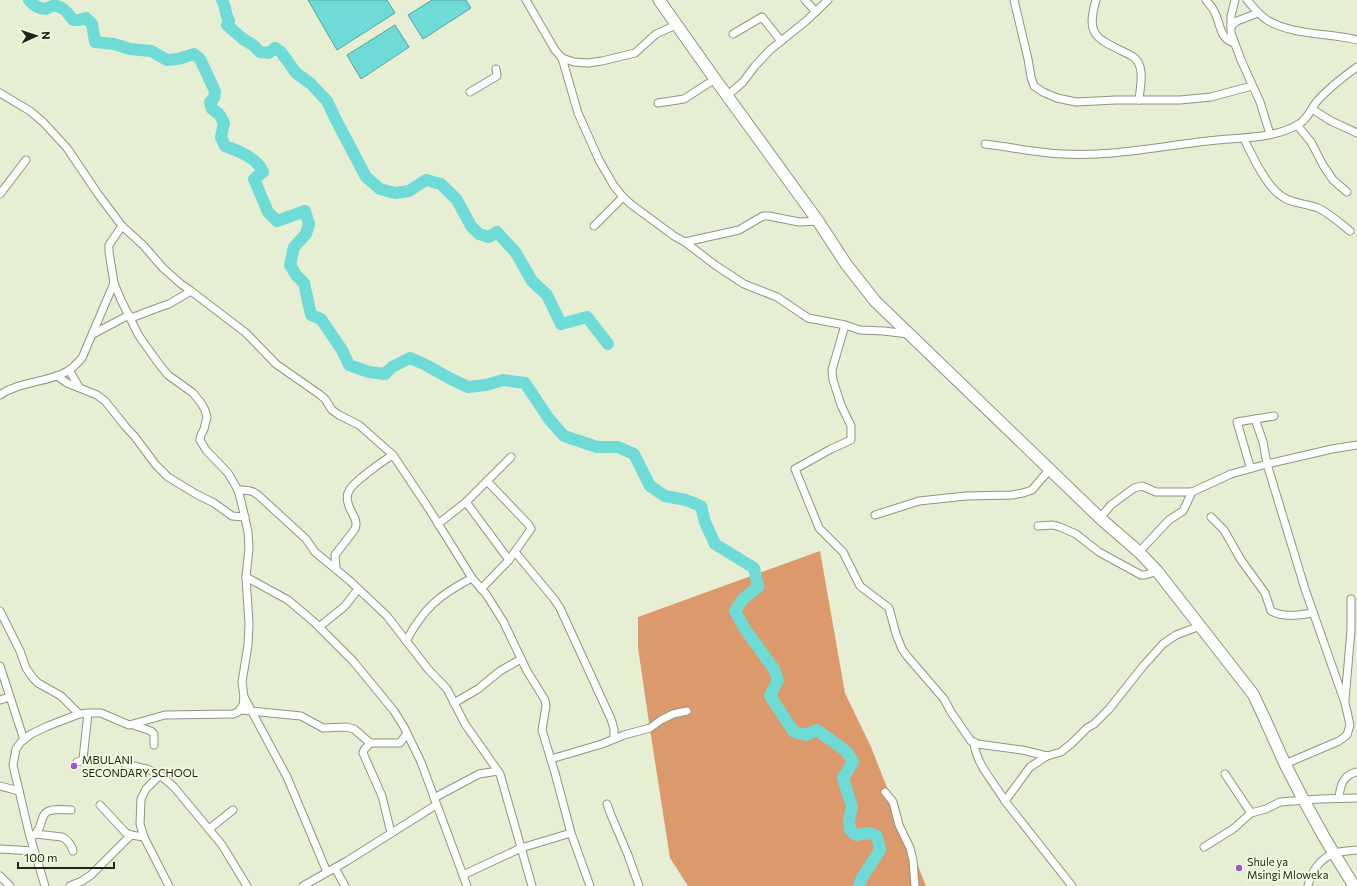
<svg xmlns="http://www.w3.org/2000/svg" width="1357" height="886" viewBox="0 0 1357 886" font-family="Commissioner,sans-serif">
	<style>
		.forest { fill: #dc996c }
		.water { fill: #6edbd6; stroke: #57a49e }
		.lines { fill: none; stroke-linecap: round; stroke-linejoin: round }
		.river { stroke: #6edbd6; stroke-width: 12 }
		.street-casing { stroke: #8e977e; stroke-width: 9 }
		.secondary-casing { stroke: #8e977e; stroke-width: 13 }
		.street { stroke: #fff; stroke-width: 7 }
		.secondary { stroke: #fff; stroke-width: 11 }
		.poi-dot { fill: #a056c9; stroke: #f3fce1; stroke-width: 1.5 }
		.labels { text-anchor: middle; stroke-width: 3.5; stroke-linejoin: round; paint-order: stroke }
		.poi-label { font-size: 11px; fill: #20241a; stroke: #f3fce1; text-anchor: start }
	</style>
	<rect width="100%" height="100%" fill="#e6efd4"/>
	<polygon class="forest" points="820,551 845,693 871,747 926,886 688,886 670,858 651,736 638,648 638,617"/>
	<g class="water">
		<polygon points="308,0 387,0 395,13 337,50"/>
		<polygon points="432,0 466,0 471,8 423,39 408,15"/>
		<polygon points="395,25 409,47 361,79 347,55"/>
	</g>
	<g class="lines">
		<g class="river">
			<path d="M29 0C33 5 39 9 46 9 48 8 51 6 52 6 61 4 69 14 73 20H79L86 18 92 24 95 42 114 44 130 49 151 51 167 60 178 59 194 54 200 59 215 91 214 98 210 102 212 109 219 114 224 123 221 137 225 146C239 151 257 158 263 172L254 179 268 212 277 221 305 211 309 224 306 234 294 247 290 265 296 275 304 283 311 315 321 319 342 350 349 365 369 372 385 374 392 367 410 358 424 364 451 379 468 387 486 385 503 380 525 383 549 419 564 436 597 447H618L634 454 650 486 665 496 686 500 701 506 705 522 715 544 754 568 758 587 743 599 735 611 745 629 774 669 778 680 770 696 794 732 806 735 817 730 846 751 853 762 843 778 852 807 849 821 850 830 856 835 868 833 877 836 880 850 862 878 859 886"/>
			<path d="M222 0C226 7 225 14 229 21L227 25 243 39 253 45 260 52 269 53 275 48 281 52 296 73 310 83 327 101 336 120 366 177 380 189 395 193 409 191 426 180 441 184 457 200 471 226 479 234 489 237 497 232 516 253 532 281 547 295 561 324 587 317 608 344"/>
		</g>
		<g class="street-casing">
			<g id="street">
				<polyline points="526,0 555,50 562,58 574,62 588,63 602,61 635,53 656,34 676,25"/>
				<polyline points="805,0 816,12"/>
				<polyline points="1014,0 1028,59 1031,77 1034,86 1043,92 1057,98 1076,102 1116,100 1180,100 1211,97 1252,86"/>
				<path d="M1096 0C1086 34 1095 38 1124 52 1129 54 1135 57 1138 62 1144 73 1140 88 1139 100"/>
				<path d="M1206 0C1209 4 1213 8 1215 13 1221 25 1219 38 1234 43"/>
				<polyline points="1235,0 1231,16 1231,33 1241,60 1260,102 1270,134"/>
				<path d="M1247 0C1253 7 1259 15 1267 20 1291 35 1329 33 1357 40"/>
				<polyline points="1231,26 1237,21 1258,13"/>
				<polyline points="733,34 762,17 781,41"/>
				<polyline points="562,58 578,113 599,160 614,186 623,197 632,205 674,236 685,242 715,265 744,284 777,297 808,318 845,325 860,330 884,331 908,334"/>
				<polyline points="470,92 497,76 496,69"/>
				<polyline points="0,93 30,111 43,122 67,148 98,194 122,226 143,245 163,268 181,284 191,291 246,333 276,364 319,394 325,399 332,410 339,415 359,425 393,455 429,509 472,578 486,594 503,621 527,671 545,700 546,706 542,730 555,773 571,833 590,886"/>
				<polyline points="727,96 743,82 755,66 770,50 806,21 828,0"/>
				<polyline points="658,103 684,99 715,79"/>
				<polyline points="1312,109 1331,121 1357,133"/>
				<polyline points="1297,125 1311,142 1323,165 1333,180 1347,192"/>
				<path d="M1244 139C1252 155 1265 184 1280 195 1291 204 1305 203 1318 208 1329 213 1340 223 1350 231"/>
				<path d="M985 144C1011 147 1037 153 1063 154 1114 157 1166 145 1217 140 1244 137 1274 139 1299 124 1308 119 1311 108 1318 100 1329 88 1343 77 1357 67"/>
				<polyline points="0,194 26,160"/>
				<polyline points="594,226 623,197"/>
				<polyline points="685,242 739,230 763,216 769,216 799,222 818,221"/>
				<polyline points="131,318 160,307 169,304 191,291"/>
				<polyline points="845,325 832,370 833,380 841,405 851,426 851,440 831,449 795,469 819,528 843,552 860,586 889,608 896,634 902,649 907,656 944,699 951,712 971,741 978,744 1022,750 1047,756 1061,752 1072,743 1087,728 1094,724 1109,709 1144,665 1163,644 1176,635 1200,626"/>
				<polyline points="93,334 129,315"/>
				<polyline points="69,370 79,387"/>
				<polyline points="57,376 67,383 97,395 105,401 125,426 135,437 156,465 168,477 196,494 214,503 232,516 245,517"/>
				<path d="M0 395C20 381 47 383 68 371 74 367 78 362 82 358L114 283"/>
				<polyline points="1255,419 1263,442 1267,464 1305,589 1345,703 1350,725 1347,735 1339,741 1285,764"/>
				<polyline points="1251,468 1249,463 1237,422 1274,416"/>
				<path d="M238 490C246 490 252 490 258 495L306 539 315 552 350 581 387 616 428 669 447 689 465 724 500 774 532 886"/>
				<polyline points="466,502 509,560"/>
				<polyline points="875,515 919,501 966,496 1012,495 1023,493 1032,490 1037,484 1050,469"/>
				<path d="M1211 517 1224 530 1241 560 1265 593 1271 611C1285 618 1298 615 1313 613"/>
				<polyline points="1100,518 1111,505 1134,488 1142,486 1156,492 1192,492 1231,474 1267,464 1332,449 1357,445"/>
				<polyline points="438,524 466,502 511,457"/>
				<polyline points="1038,526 1053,525 1060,527 1076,534 1099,552 1141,575 1145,575 1157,571"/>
				<polyline points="515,552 554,599 560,608 611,719 614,729 614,738"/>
				<polyline points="1139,552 1169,520 1183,511 1192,492"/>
				<path d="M336 569 335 555 355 529C359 519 350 513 348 503 347 499 347 494 349 491 352 483 384 460 393 455"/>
				<polyline points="246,577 288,600 314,622 353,661 394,711 404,727 421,762 467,886"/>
				<polyline points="481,589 509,560 531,529 529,525 487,481"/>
				<polyline points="0,611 20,651 26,668 33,678 38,683 61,696 79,714"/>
				<polyline points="319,627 345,606 358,589"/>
				<path d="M406 641C424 608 439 595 472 578"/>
				<polyline points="0,666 24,740"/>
				<polyline points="244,697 287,777 327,872"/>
				<polyline points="0,700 10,697"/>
				<polyline points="1345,700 1351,630 1351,599"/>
				<polyline points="454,703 478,689 500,671 521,659"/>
				<polyline points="240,710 301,716 323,728 346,727 354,729 370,743 400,743 407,733"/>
				<polyline points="133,725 151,731 154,734 154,745"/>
				<path d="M974 742C976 765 994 782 1005 801L1072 886"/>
				<polyline points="370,743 364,750 363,753 382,796 391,833"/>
				<polyline points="551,759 602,744 624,735 650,728 661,720 673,714 687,711"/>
				<polyline points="77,762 81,761 83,759 88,713"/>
				<polyline points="125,764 147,769 160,775 174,787 222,845 247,886"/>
				<polyline points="1225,774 1251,813"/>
				<polyline points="160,775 146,789 141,799 140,824 144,837 169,886"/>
				<polyline points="0,786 19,791"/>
				<polyline points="885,792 893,802 899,825 910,848 913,860 915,886"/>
				<polyline points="434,798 479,774 498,771"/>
				<path d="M1339 798C1340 786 1343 775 1357 772"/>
				<polyline points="1005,801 1030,767 1047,756"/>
				<polyline points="607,804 611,815 628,855 639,886"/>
				<polyline points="100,805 126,833 131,835 144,837"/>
				<polyline points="209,829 233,810"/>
				<path d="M35 834 62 837C68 840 71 844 73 851"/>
				<path d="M31 838C51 822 30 806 71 810"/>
				<polyline points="1204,847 1233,829 1251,813 1266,809 1280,802 1319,799 1357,798"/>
				<polyline points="0,849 34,851"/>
				<polyline points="335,868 345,886"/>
				<polyline points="463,875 521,848 571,833"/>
				<polyline points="0,876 10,886"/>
				<polyline points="45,886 29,833 13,765 16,749 21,742 31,734 48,726 79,714 88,713 101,713 129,725 165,715 233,714 238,712 243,705 244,697 242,682 248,645 249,624 246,577 249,548 248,532 242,505 238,490 228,473 206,450 200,440 201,435 204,429 207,417 205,410 201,403 193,393 168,375 159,364 139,336 121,300 114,283 109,252 109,245 122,226"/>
				<polyline points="70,886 82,881 91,875 131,835"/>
				<polyline points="303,886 347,861 436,805"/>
				<path d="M1308 886C1311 872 1320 858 1335 853 1342 851 1350 851 1357 850"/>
			</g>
		</g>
		<g class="secondary-casing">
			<polyline id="secondary" points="659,0 715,79 818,221 846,264 875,301 1100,518 1139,552 1157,571 1253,694 1263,715 1285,764 1302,797 1324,837 1354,886"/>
		</g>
		<use href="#street" class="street"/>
		<use href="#secondary" class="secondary"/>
	</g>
	<g class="poi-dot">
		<circle cx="74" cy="766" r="4"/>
		<circle cx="1239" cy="868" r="4"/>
	</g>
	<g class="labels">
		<g class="poi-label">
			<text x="82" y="764">MBULANI<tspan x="82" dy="13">SECONDARY SCHOOL</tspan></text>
			<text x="1247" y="866">Shule ya<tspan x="1247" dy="13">Msingi Mloweka</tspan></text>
		</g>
	</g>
	<g transform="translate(36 36) rotate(87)" stroke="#f3fce1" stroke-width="3" paint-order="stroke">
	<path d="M0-3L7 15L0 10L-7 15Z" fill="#20241a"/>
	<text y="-6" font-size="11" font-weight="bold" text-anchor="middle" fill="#20241a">N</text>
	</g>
	<path d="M18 862v6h96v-6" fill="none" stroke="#20241a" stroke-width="2"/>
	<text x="24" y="862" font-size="12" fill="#20241a" stroke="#f3fce1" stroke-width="3" paint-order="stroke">100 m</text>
</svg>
